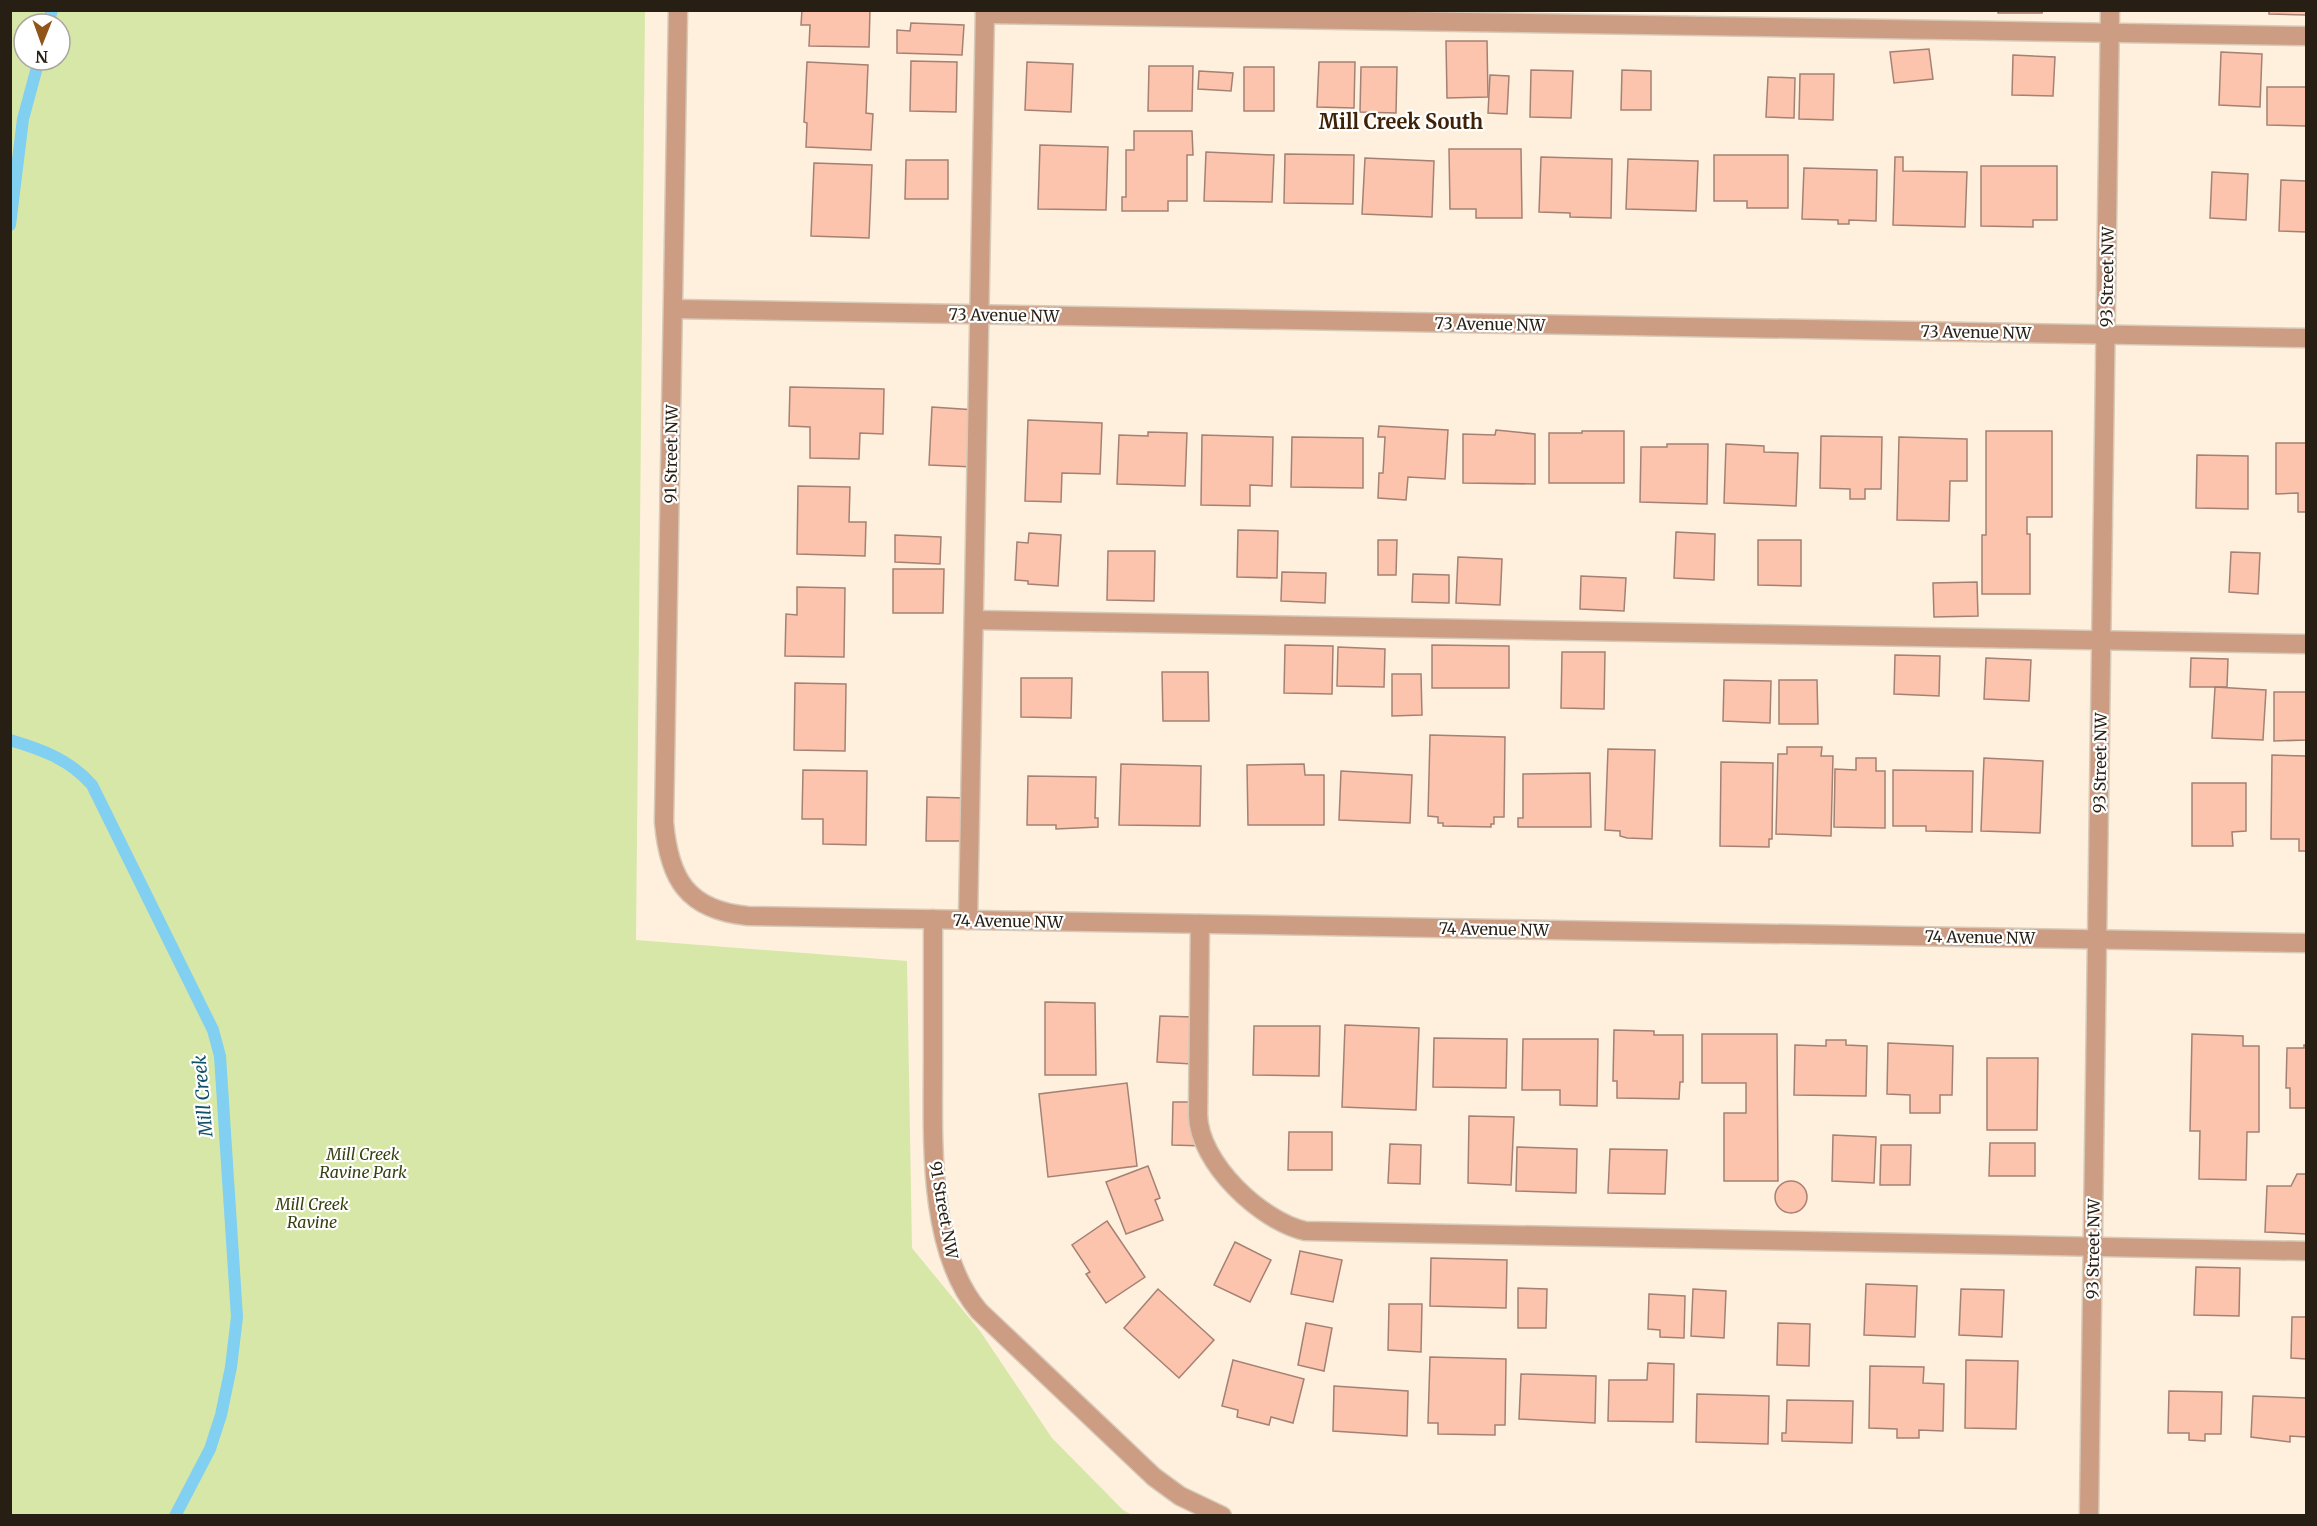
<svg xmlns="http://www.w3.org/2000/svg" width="2317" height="1526" viewBox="0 0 2317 1526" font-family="Merriweather,serif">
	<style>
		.green { fill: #d6e7a7; fill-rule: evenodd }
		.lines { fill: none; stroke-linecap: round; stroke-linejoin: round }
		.stream { stroke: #81cff1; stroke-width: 12 }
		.building { fill: #fcc3ad; stroke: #a58174; stroke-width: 1.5 }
		.service-casing { stroke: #d7cab9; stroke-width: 21 }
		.minor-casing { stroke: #d7cab9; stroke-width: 21 }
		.service { stroke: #cd9d83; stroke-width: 18 }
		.minor { stroke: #cd9d83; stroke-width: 18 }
		.labels { text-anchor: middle; stroke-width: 4.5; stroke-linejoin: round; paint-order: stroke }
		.street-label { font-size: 16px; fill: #271f13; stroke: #fff }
		.park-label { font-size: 16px; font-style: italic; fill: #36410f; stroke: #fff }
		.water-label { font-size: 18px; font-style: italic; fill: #115169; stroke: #fff }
		.quarter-label { font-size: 20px; font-weight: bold; fill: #3f2106; stroke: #fff }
	</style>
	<rect width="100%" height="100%" fill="#fef0dd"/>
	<path class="green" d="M10 11H645L636 940 907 961 912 1248 980 1331 1052 1438 1123 1510 1132 1515H11ZM24 24H60V60H24Z"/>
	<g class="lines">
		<g class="stream">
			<polyline points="48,24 52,10"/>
			<polyline points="10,225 23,119 39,60"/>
			<path d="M10 740C43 750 69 759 92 785L213 1030 220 1056 237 1317 231 1367 221 1415 210 1449 175 1516"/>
		</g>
	</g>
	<g class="building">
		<polygon points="802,10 870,10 869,47 809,46 810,25 801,25"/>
		<polygon points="1998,10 2043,10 2042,13 1998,13"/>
		<polygon points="2269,10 2306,10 2306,15 2269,14"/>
		<polygon points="911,23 964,25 962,55 897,53 897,30 910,31"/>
		<polygon points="1446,41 1487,41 1488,97 1447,98"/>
		<polygon points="1929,49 1933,79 1894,83 1890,52"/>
		<polygon points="2221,52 2262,54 2260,107 2219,105"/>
		<polygon points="2013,55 2055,57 2053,96 2012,95"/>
		<polygon points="911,61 957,62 956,112 910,111"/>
		<polygon points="807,62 868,65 866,113 873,114 871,150 806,147 807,123 804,122"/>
		<polygon points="1027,62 1073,64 1071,112 1025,110"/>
		<polygon points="1319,62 1355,62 1354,108 1317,107"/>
		<polygon points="1149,66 1193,66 1192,111 1148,111"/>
		<rect x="1244" y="67" width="30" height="44"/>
		<polygon points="1361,67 1397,67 1396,113 1360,112"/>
		<polygon points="1531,70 1573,71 1571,118 1530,117"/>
		<polygon points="1622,70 1651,71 1651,110 1621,110"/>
		<polygon points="1199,71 1233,73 1231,91 1198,89"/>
		<polygon points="1800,74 1834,74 1833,120 1799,119"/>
		<polygon points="1490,75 1509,76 1507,114 1488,113"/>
		<polygon points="1768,77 1795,78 1794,118 1766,117"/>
		<polygon points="2267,87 2306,87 2306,126 2267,125"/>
		<polygon points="1134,131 1192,131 1193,155 1187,155 1187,201 1168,201 1168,211 1122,211 1122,197 1126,197 1126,150 1134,150"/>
		<polygon points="1040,145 1108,147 1106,210 1038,209"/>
		<polygon points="1449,149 1521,149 1522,218 1476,218 1476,209 1450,209"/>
		<polygon points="1206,152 1274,155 1272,202 1204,201"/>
		<polygon points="1285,154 1354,155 1353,204 1284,203"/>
		<polygon points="1714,155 1788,155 1788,208 1747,208 1747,201 1714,201"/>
		<polygon points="1541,157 1612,159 1611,218 1570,217 1570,213 1539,212"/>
		<polygon points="1895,157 1903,157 1903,171 1967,172 1965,227 1893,225"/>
		<polygon points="1365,158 1434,161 1432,217 1362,214"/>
		<polygon points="1628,159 1698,161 1696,211 1626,209"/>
		<polygon points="906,160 948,160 948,199 905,199"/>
		<polygon points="814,163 872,165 869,238 811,236"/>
		<polygon points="1981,166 2057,166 2057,220 2033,220 2033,227 1981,226"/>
		<polygon points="1804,168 1877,170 1876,221 1849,220 1849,224 1838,224 1838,220 1802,219"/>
		<polygon points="2212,172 2248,174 2246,220 2210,218"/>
		<polygon points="2281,180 2306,181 2306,232 2279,231"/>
		<polygon points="790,387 884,389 883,434 860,433 859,459 810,458 810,427 789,426"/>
		<polygon points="932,407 976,410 974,467 929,465"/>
		<polygon points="1028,420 1102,423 1100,474 1062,473 1061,502 1025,501"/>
		<polygon points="1379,426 1448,430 1445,479 1408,477 1406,500 1378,498 1379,473 1383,473 1385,437 1378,437"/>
		<polygon points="1496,430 1535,434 1535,484 1463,483 1463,434 1495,435"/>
		<polygon points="1582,431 1624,431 1624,483 1549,483 1549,433 1582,433"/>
		<polygon points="1986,431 2052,431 2052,517 2027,517 2027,534 2030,534 2030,594 1982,594 1982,535 1986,535"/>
		<polygon points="1148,432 1187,433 1185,486 1117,484 1119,435 1148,436"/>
		<polygon points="1202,435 1273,437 1272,486 1250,485 1250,506 1201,505"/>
		<polygon points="1821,436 1882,437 1881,489 1865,489 1865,499 1850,499 1850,489 1820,488"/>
		<polygon points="1292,437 1363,438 1363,488 1291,487"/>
		<polygon points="1899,437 1967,439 1967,481 1950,481 1949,521 1897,520"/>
		<polygon points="2276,443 2306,443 2306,512 2298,512 2298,493 2276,494"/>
		<polygon points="1667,444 1708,444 1707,504 1640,502 1641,447 1667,447"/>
		<polygon points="1726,444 1764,446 1764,452 1798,453 1796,506 1724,503"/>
		<polygon points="2197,455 2248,456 2248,509 2196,508"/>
		<polygon points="798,486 850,487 849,522 866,522 865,556 797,554"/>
		<polygon points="1238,530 1278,531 1277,578 1237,577"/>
		<polygon points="1676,532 1715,534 1714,580 1674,578"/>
		<polygon points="1029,533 1061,535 1058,586 1028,584 1028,581 1015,580 1017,542 1028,543"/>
		<polygon points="895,535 941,537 940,564 895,562"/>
		<polygon points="1378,540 1397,540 1396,575 1378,575"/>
		<polygon points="1758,540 1801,540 1801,586 1758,585"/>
		<polygon points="1108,551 1155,551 1154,601 1107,600"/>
		<polygon points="2231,552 2260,553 2258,594 2229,592"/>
		<polygon points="1458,557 1502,559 1500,605 1456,603"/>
		<polygon points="893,569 944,569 943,613 893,613"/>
		<polygon points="1282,572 1326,573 1325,603 1281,601"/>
		<polygon points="1413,574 1449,575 1449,603 1412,602"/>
		<polygon points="1581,576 1626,578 1624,611 1580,609"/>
		<polygon points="1977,582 1978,616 1934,617 1933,583"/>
		<polygon points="797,587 845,588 844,657 785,656 786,614 797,615"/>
		<polygon points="1285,645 1333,646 1332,694 1284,693"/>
		<polygon points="1432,645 1509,646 1509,688 1432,688"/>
		<polygon points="1338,647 1385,649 1384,687 1337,686"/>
		<polygon points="1562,652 1605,652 1604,709 1561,708"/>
		<polygon points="1895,655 1940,656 1939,696 1894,694"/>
		<polygon points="1986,658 2031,660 2029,701 1984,699"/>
		<polygon points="2191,658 2228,659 2227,687 2190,687"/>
		<polygon points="1162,672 1208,672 1209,721 1163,721"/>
		<polygon points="1392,674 1421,674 1422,715 1392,716"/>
		<polygon points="1021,678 1072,678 1071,718 1021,717"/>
		<polygon points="1724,680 1771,681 1770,723 1723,721"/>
		<polygon points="1779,680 1817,680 1818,724 1779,724"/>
		<polygon points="795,683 846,684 845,751 794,750"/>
		<polygon points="2215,687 2266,690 2263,740 2212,738"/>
		<polygon points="2274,692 2306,692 2306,740 2274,741"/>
		<polygon points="1430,735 1505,737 1504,817 1494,817 1494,824 1491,824 1491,827 1443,826 1443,823 1438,823 1438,817 1428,816"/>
		<polygon points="1787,747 1822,747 1821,756 1833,756 1831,836 1776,834 1778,754 1787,754"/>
		<polygon points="1608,749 1655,750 1652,839 1627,838 1620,836 1620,831 1605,830"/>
		<polygon points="2272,755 2306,756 2306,851 2299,851 2299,839 2271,839"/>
		<polygon points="1856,758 1876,758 1876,771 1885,771 1885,828 1834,827 1835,769 1856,770"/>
		<polygon points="1984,758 2043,761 2040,833 1981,831"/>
		<polygon points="1721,762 1773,763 1772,839 1769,839 1769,847 1720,846"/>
		<polygon points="1121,764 1201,766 1200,826 1119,825"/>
		<polygon points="1304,764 1305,775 1324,775 1324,825 1248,825 1247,765"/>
		<polygon points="803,770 867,771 866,845 823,844 823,819 802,819"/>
		<polygon points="1893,770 1973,771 1972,832 1926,831 1926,826 1893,826"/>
		<polygon points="1341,771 1412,775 1410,823 1339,820"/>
		<polygon points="1590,773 1591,827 1518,827 1518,818 1523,818 1523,774"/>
		<polygon points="1028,776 1096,777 1095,818 1098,818 1098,827 1056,829 1056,825 1027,825"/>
		<polygon points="2192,783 2246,783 2246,831 2232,832 2233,846 2192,846"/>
		<polygon points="927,797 966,798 965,841 926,841"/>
		<polygon points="1045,1002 1095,1003 1096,1075 1045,1075"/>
		<polygon points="1160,1016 1194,1017 1192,1064 1157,1062"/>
		<polygon points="1345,1025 1419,1028 1416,1110 1342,1107"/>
		<polygon points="1254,1026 1320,1026 1319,1076 1253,1075"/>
		<polygon points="1614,1030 1654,1031 1654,1035 1683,1035 1683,1082 1680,1082 1679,1099 1617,1098 1617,1081 1613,1081"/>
		<polygon points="1702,1034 1777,1034 1778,1181 1724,1181 1724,1113 1746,1113 1746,1083 1702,1083"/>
		<polygon points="2192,1034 2243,1036 2243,1046 2259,1046 2259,1132 2247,1132 2246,1180 2199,1179 2200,1131 2190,1131"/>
		<polygon points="1434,1038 1507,1039 1506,1088 1433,1087"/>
		<polygon points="1523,1039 1598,1039 1597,1106 1560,1105 1560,1090 1522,1090"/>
		<polygon points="1826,1040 1846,1040 1846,1045 1867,1046 1866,1096 1794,1095 1795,1045 1826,1046"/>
		<polygon points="1888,1043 1953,1046 1952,1095 1940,1095 1940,1113 1910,1113 1910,1095 1887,1094"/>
		<polygon points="2304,1045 2306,1045 2306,1108 2290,1108 2290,1088 2286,1088 2287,1048 2304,1048"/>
		<polygon points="1987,1058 2038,1058 2037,1130 1987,1130"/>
		<polygon points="1127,1083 1137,1166 1048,1177 1039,1094"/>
		<polygon points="1173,1102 1205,1102 1204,1146 1172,1145"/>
		<polygon points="1469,1116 1514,1117 1511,1185 1468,1183"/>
		<polygon points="1289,1132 1332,1132 1332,1170 1288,1170"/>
		<polygon points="1833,1135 1876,1137 1874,1183 1832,1181"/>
		<polygon points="1990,1143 2035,1143 2035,1176 1989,1176"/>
		<polygon points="1390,1144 1421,1145 1420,1184 1388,1183"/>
		<polygon points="1881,1145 1911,1145 1910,1185 1880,1185"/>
		<polygon points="1517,1147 1577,1149 1576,1193 1516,1191"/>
		<polygon points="1610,1149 1667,1150 1665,1194 1608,1193"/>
		<polygon points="1148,1166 1160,1198 1155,1200 1163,1220 1126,1234 1106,1182"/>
		<polygon points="2297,1174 2306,1174 2306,1234 2265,1232 2267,1186 2291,1186"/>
		<circle cx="1791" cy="1197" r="16"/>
		<polygon points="1107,1221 1145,1277 1106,1303 1086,1274 1090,1272 1072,1245"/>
		<polygon points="1235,1242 1271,1260 1250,1302 1214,1285"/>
		<polygon points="1300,1251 1342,1260 1333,1302 1291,1294"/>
		<polygon points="1431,1258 1507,1260 1506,1308 1430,1306"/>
		<polygon points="2196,1267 2240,1268 2239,1316 2194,1315"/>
		<polygon points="1866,1284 1917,1286 1915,1337 1864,1335"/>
		<polygon points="1518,1288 1547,1289 1546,1328 1518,1328"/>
		<polygon points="1158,1289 1214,1340 1179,1378 1124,1328"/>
		<polygon points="1693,1289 1726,1291 1724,1338 1691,1336"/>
		<polygon points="1961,1289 2004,1290 2002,1337 1959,1335"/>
		<polygon points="1649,1294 1685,1296 1684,1338 1660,1337 1660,1330 1648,1329"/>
		<polygon points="1389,1304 1422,1304 1421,1352 1388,1350"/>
		<polygon points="2292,1317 2306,1317 2306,1359 2291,1358"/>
		<polygon points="1306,1323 1332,1328 1324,1371 1298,1365"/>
		<polygon points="1778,1323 1810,1324 1809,1366 1777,1365"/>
		<polygon points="1430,1357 1506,1359 1505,1425 1495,1425 1495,1435 1438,1434 1438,1423 1428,1423"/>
		<polygon points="1233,1360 1304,1379 1293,1423 1271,1417 1269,1425 1237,1417 1238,1410 1222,1406"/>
		<polygon points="1966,1360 2018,1361 2016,1429 1965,1428"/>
		<polygon points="1648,1363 1674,1364 1673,1422 1608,1421 1609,1380 1647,1380"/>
		<polygon points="1870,1366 1924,1367 1923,1383 1944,1384 1943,1431 1919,1430 1919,1438 1897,1438 1897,1429 1869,1428"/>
		<polygon points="1521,1374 1596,1376 1595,1423 1519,1419"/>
		<polygon points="1334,1386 1408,1391 1407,1436 1333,1431"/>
		<polygon points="2169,1391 2222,1392 2221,1434 2205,1434 2205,1441 2189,1440 2189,1433 2168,1433"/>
		<polygon points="1697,1394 1769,1396 1768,1444 1696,1442"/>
		<polygon points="2253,1396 2306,1398 2306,1437 2290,1436 2290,1442 2251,1437"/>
		<polygon points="1787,1400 1853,1401 1852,1443 1782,1441 1782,1433 1786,1433"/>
	</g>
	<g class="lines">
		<g class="service-casing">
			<g id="service">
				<polyline points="985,14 2306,36"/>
				<polyline points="974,620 2306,644"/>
				<polyline points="968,920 985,10"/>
				<path d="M1200 924 1198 1115C1199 1163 1261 1221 1305 1231L2306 1251"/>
			</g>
		</g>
		<g class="minor-casing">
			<g id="minor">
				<path d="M678 10 664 822C669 879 687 910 748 916L2306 943"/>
				<polyline points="674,309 2306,338"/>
				<path d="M933 919C933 966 933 1014 933 1061 933 1137 927 1250 979 1311L1154 1477 1180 1496 1222 1516"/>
				<polyline points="2089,1516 2110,10"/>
			</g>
		</g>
		<use href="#service" class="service"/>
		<use href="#minor" class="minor"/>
	</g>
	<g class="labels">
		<g class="street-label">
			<text transform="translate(2107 277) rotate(-89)" y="6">93 Street NW</text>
			<text transform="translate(1004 315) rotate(1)" y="6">73 Avenue NW</text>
			<text transform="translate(1490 324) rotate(1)" y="6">73 Avenue NW</text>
			<text transform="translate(1976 332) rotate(1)" y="6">73 Avenue NW</text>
			<text transform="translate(671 454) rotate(-89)" y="6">91 Street NW</text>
			<text transform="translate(2100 763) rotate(-89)" y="6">93 Street NW</text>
			<text transform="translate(1008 921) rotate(1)" y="6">74 Avenue NW</text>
			<text transform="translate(1494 929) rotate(1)" y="6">74 Avenue NW</text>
			<text transform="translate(1980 937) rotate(1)" y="6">74 Avenue NW</text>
			<text transform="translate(944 1210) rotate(80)" y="6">91 Street NW</text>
			<text transform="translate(2093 1249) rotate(-89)" y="6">93 Street NW</text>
		</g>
		<g class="park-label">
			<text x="363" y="1160">Mill Creek<tspan x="363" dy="18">Ravine Park</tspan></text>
			<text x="312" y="1210">Mill Creek<tspan x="312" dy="18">Ravine</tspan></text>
		</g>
		<g class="water-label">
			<text transform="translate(203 1096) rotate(-95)" y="6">Mill Creek</text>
		</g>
		<g class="quarter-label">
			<text x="1401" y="129">Mill Creek South</text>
		</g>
	</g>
	<rect width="2317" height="1526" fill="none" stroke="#271f13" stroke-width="24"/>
	<g transform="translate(42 42) rotate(181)"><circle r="28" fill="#ffffff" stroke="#a9a5a1" stroke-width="1.5"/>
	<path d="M0-4.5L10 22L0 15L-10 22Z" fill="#925519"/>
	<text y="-9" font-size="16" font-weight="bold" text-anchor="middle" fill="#271f13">N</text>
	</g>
</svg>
